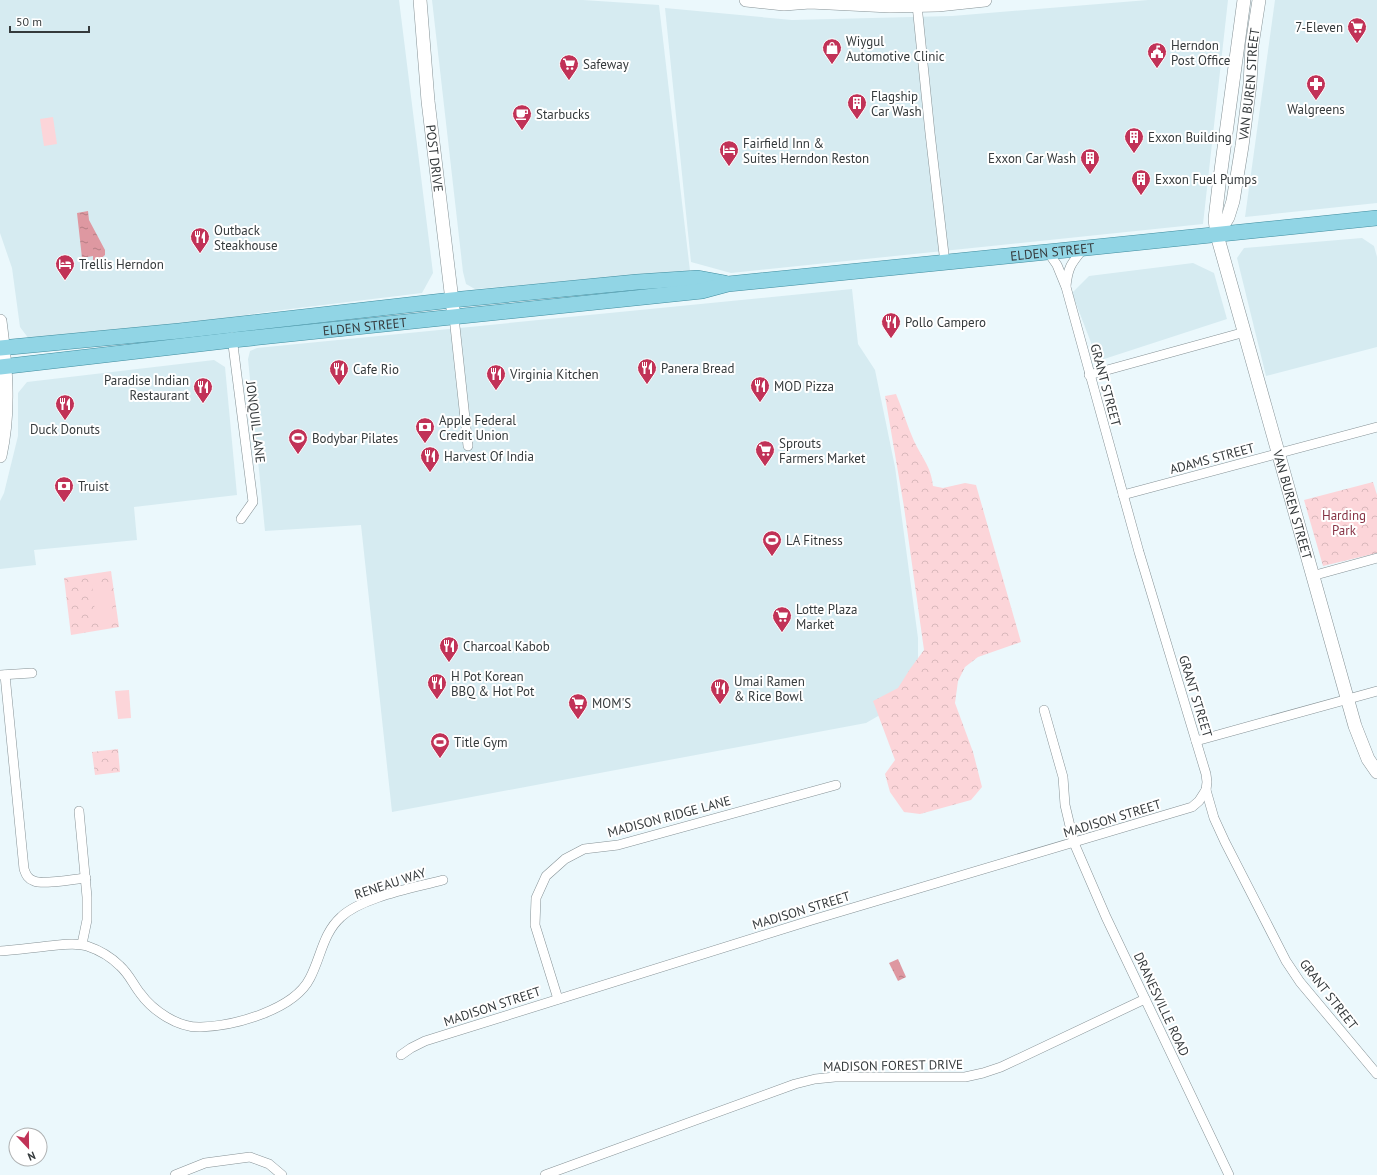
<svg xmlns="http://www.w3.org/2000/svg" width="1377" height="1175" viewBox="0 0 1377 1175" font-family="'PT Sans',sans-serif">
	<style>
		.built { fill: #d6ebf1 }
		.forest { fill: url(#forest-crowns) }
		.garden { fill: #fcd5d9 }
		.water { fill: url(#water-ripples) }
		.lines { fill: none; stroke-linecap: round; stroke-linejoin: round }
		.street-casing { stroke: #869296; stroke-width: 10 }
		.secondary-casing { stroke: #869296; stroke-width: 14 }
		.primary-casing { stroke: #418d9f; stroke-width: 16 }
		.street { stroke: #fff; stroke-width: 9 }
		.secondary { stroke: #fff; stroke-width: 13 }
		.primary { stroke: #91d5e5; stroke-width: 15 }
		.labels { text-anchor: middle; stroke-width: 4; stroke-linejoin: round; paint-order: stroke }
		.poi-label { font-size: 13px; fill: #353a3c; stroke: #fff; text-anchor: start }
		.street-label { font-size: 13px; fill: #353a3c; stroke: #fff }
		.park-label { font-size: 13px; fill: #863244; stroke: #fff }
	</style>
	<defs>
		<pattern id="forest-crowns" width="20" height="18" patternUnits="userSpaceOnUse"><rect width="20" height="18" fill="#fcd5d9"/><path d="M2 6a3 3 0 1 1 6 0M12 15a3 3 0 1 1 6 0" fill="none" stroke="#d9b8bb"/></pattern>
		<pattern id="water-ripples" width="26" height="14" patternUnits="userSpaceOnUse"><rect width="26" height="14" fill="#de98a1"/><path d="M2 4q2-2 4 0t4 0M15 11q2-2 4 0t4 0" fill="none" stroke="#b57d84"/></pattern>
	</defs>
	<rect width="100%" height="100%" fill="#ebf8fc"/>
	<g class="built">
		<polygon points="0,0 399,0 433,273 422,293 274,311 183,324 29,339 20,327 12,268 0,233"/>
		<polygon points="432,0 583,0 659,5 690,271 475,289 466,284 463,272"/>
		<polygon points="1148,0 1228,0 1203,224 731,273 691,262 665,8 792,20 952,16"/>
		<polygon points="1275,0 1377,0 1377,203 1245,217"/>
		<polygon points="1362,238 1374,246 1377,257 1377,347 1266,376 1237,258 1244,248"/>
		<polygon points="1193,263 1214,273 1227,319 1098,361 1072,293 1089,276"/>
		<polygon points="852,289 858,344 875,370 895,467 918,638 918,675 906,700 866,723 392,812 361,525 265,531 248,359 250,351 257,348"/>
		<polygon points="214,360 225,367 237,495 134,507 137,540 34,550 36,565 0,569 0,501 4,493 18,436 18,393 27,382"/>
	</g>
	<g class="forest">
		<path d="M896 394C903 410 907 426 914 441 922 458 931 466 933 486L943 488 965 483 976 485 1021 642 978 657 965 667 958 681 955 703 973 752 982 787 971 800 920 814 904 812 890 792 885 774 895 760 873 701 898 688 910 669 924 650 904 507 885 396Z"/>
		<polygon points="1373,482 1377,495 1377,553 1323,566 1304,500"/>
		<polygon points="111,571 119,627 71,635 64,578"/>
		<polygon points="118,749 120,772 95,775 92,752"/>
	</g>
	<g class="garden">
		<polygon points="53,117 57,144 44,146 40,119"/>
		<polygon points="109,582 114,620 96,622 92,584"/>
		<polygon points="129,690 131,718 118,719 115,691"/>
	</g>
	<g class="water">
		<polygon points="88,211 89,220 105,250 105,255 98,261 93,261 93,256 82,258 77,213"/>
		<polygon points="898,959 906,977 898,981 889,963"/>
	</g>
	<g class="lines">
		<g class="street-casing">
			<g id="street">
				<polyline points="917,5 930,133 945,263"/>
				<polyline points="1048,252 1057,265 1066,287 1139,552 1206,774 1207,782 1206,790 1214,818 1225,842 1286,961 1300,982 1377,1074"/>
				<path d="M1066 286C1068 266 1072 263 1083 249"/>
				<polyline points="454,317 468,446"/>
				<polyline points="232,337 253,502 241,519"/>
				<polyline points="1089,375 1245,332"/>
				<polyline points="1123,495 1377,427"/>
				<polyline points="1312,576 1377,558"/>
				<polyline points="0,675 32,673"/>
				<path d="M5 675 24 869C26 875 28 879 34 881 44 885 74 879 86 878"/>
				<polyline points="1044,710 1063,777 1065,805 1074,843 1106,917 1229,1175"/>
				<polyline points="1196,741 1377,691"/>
				<polyline points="79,811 87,897 87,920 82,944"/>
				<path d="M0 951C16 950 32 948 48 946 60 945 75 942 87 946 99 950 111 957 120 966 129 974 133 984 140 993 153 1011 178 1028 201 1027 234 1026 294 1010 310 978 321 957 323 933 341 917 362 897 414 888 443 880"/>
				<polyline points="558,999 535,925 536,898 546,876 565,859 584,849 618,845 836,785"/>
				<polyline points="401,1055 411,1048 425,1041 812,920 1192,807 1199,801 1206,790"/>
				<polyline points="175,1175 205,1163 250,1157 269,1164 282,1175"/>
				<polyline points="545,1175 795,1084 815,1079 835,1077 965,1077 983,1073 1001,1067 1145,999"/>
			</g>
		</g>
		<g class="secondary-casing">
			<g id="secondary">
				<path id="s1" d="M420 0 428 101 454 317"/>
				<polyline points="746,0 784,4 810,2 890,6 938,5 985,0"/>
				<path id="s2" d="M1244 0 1219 185 1215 219 1217 235 1355 726 1368 759 1377 772"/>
				<path id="s3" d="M1217 235 1228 217 1233 201 1242 146 1250 84 1252 45 1259 0"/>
				<path d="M0 321C6 367 10 411 0 456"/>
			</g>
		</g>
		<g class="primary-casing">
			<g id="primary">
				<polyline points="0,348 179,331 452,300 637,282 698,278 725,283"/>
				<path id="s4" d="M0 367 233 340 702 291 728 284 1057 251 1377 218"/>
			</g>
		</g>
		<use href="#street" class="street"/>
		<use href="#secondary" class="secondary"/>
		<use href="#primary" class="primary"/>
	</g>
	<defs>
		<g id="supermarket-pin" transform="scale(1)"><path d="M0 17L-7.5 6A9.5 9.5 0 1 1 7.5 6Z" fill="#c13257" stroke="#fff"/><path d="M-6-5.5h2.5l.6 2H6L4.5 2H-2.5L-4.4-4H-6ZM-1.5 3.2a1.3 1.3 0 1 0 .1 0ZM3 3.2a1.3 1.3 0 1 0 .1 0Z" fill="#fff"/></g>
		<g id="shop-pin" transform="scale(1)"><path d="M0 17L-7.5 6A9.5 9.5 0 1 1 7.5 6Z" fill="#c13257" stroke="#fff"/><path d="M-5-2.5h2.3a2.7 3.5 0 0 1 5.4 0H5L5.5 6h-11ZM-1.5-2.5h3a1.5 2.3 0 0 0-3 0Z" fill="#fff"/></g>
		<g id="civic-pin" transform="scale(1)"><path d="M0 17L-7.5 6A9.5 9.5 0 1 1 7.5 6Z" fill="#c13257" stroke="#fff"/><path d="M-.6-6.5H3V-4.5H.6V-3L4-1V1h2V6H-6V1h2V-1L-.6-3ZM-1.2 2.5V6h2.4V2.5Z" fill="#fff"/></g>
		<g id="pharmacy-pin" transform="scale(1)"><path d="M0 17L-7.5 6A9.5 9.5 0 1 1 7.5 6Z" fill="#c13257" stroke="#fff"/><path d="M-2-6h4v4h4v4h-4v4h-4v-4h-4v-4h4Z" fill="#fff"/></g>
		<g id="building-pin" transform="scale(1)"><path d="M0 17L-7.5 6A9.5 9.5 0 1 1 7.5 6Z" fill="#c13257" stroke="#fff"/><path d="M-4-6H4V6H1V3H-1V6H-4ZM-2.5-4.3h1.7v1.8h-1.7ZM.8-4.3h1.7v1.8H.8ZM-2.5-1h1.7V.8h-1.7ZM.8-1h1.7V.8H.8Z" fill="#fff"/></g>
		<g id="cafe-pin" transform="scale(1)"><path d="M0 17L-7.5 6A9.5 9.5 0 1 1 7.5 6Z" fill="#c13257" stroke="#fff"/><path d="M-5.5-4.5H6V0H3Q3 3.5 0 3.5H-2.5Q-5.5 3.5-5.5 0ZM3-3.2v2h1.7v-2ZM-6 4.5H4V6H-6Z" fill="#fff"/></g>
		<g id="hotel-pin" transform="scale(1)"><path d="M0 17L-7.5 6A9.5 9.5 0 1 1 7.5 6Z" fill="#c13257" stroke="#fff"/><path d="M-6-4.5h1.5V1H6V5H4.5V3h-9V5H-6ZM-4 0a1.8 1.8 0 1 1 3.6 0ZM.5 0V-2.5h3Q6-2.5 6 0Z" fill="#fff"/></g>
		<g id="restaurant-pin" transform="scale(1)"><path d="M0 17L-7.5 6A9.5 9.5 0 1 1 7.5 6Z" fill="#c13257" stroke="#fff"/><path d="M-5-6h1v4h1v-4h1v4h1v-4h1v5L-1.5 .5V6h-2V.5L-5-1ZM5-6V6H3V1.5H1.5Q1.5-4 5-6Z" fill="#fff"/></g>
		<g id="bank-pin" transform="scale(1)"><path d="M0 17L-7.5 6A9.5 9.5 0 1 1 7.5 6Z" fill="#c13257" stroke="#fff"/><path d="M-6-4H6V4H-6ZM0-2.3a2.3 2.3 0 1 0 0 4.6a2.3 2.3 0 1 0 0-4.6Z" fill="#fff"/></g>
		<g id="stadium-pin" transform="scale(1)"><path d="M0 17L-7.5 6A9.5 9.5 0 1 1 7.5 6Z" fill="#c13257" stroke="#fff"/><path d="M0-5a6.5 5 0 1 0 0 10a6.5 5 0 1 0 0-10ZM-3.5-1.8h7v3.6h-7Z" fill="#fff"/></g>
	</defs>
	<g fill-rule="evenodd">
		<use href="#supermarket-pin" x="1357" y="27"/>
		<use href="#shop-pin" x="832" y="48"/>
		<use href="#civic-pin" x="1157" y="52"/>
		<use href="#supermarket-pin" x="569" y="64"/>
		<use href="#pharmacy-pin" x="1316" y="84"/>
		<use href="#building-pin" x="857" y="103"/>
		<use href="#cafe-pin" x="522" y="114"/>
		<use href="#building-pin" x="1134" y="137"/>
		<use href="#hotel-pin" x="729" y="150"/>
		<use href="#building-pin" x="1090" y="158"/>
		<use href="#building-pin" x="1141" y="179"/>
		<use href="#restaurant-pin" x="200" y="237"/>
		<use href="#hotel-pin" x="65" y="264"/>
		<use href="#restaurant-pin" x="891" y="322"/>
		<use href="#restaurant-pin" x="647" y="368"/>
		<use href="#restaurant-pin" x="339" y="369"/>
		<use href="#restaurant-pin" x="496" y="374"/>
		<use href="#restaurant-pin" x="760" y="386"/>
		<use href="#restaurant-pin" x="203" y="387"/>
		<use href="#restaurant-pin" x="65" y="404"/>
		<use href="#bank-pin" x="425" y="427"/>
		<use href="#stadium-pin" x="298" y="438"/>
		<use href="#supermarket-pin" x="765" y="450"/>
		<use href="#restaurant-pin" x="430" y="456"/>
		<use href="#bank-pin" x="64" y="486"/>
		<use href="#stadium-pin" x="772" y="540"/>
		<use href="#supermarket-pin" x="782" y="616"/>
		<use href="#restaurant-pin" x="449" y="646"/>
		<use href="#restaurant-pin" x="437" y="683"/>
		<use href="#restaurant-pin" x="720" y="688"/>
		<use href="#supermarket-pin" x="578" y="703"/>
		<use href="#stadium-pin" x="440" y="742"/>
	</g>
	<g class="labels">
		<g class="poi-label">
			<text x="1343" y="32" text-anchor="end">7-Eleven</text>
			<text x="846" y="46">Wiygul<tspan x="846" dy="15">Automotive Clinic</tspan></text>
			<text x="1171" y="50">Herndon<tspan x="1171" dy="15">Post Office</tspan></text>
			<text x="583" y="69">Safeway</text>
			<text x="871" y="101">Flagship<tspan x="871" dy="15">Car Wash</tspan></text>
			<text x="1316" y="114" text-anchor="middle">Walgreens</text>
			<text x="536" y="119">Starbucks</text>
			<text x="1148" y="142">Exxon Building</text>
			<text x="743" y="148">Fairfield Inn &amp;<tspan x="743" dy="15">Suites Herndon Reston</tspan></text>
			<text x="1076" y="163" text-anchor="end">Exxon Car Wash</text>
			<text x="1155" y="184">Exxon Fuel Pumps</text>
			<text x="214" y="235">Outback<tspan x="214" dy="15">Steakhouse</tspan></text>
			<text x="79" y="269">Trellis Herndon</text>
			<text x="905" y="327">Pollo Campero</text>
			<text x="661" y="373">Panera Bread</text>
			<text x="353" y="374">Cafe Rio</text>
			<text x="510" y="379">Virginia Kitchen</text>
			<text x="189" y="385" text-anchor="end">Paradise Indian<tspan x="189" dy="15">Restaurant</tspan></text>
			<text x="774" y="391">MOD Pizza</text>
			<text x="439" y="425">Apple Federal<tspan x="439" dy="15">Credit Union</tspan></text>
			<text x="65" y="434" text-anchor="middle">Duck Donuts</text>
			<text x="312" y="443">Bodybar Pilates</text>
			<text x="779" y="448">Sprouts<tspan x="779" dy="15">Farmers Market</tspan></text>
			<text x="444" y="461">Harvest Of India</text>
			<text x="78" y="491">Truist</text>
			<text x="786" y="545">LA Fitness</text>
			<text x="796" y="614">Lotte Plaza<tspan x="796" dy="15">Market</tspan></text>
			<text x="463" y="651">Charcoal Kabob</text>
			<text x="451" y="681">H Pot Korean<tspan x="451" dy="15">BBQ &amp; Hot Pot</tspan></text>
			<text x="734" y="686">Umai Ramen<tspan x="734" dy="15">&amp; Rice Bowl</tspan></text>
			<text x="592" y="708">MOM'S</text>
			<text x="454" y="747">Title Gym</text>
		</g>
		<g class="street-label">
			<text dy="5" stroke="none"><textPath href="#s3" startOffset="156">VAN BUREN STREET</textPath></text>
			<text dy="5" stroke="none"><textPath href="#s1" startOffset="159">POST DRIVE</textPath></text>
			<text dy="5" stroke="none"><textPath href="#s4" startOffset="1059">ELDEN STREET</textPath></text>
			<text dy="5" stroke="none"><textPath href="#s4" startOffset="367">ELDEN STREET</textPath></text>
			<text transform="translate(1106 385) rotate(75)" y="5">GRANT STREET</text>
			<text transform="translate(256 422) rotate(83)" y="5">JONQUIL LANE</text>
			<text transform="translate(1212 458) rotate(-15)" y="5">ADAMS STREET</text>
			<text dy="5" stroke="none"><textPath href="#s2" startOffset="517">VAN BUREN STREET</textPath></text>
			<text transform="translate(1196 696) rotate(73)" y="5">GRANT STREET</text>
			<text transform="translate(669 816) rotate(-15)" y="5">MADISON RIDGE LANE</text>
			<text transform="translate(1112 818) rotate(-17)" y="5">MADISON STREET</text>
			<text transform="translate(390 883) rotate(-18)" y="5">RENEAU WAY</text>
			<text transform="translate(801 910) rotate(-17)" y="5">MADISON STREET</text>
			<text transform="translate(1329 994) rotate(52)" y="5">GRANT STREET</text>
			<text transform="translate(1162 1004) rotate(65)" y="5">DRANESVILLE ROAD</text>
			<text transform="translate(492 1006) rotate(-18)" y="5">MADISON STREET</text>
			<text transform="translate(893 1065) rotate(-1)" y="5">MADISON FOREST DRIVE</text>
		</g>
		<g class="park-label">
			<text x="1344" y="520">Harding<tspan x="1344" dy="15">Park</tspan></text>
		</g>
	</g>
	<g transform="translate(28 1147) rotate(158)"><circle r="19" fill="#ffffff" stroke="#aeb0b1"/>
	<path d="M0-3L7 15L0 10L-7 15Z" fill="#c13257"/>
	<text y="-6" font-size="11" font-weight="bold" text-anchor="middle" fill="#353a3c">N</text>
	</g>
	<path d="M10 26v6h79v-6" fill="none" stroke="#353a3c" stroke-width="2"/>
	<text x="16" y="26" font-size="12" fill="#353a3c" stroke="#ffffff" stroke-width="3" paint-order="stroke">50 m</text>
</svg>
